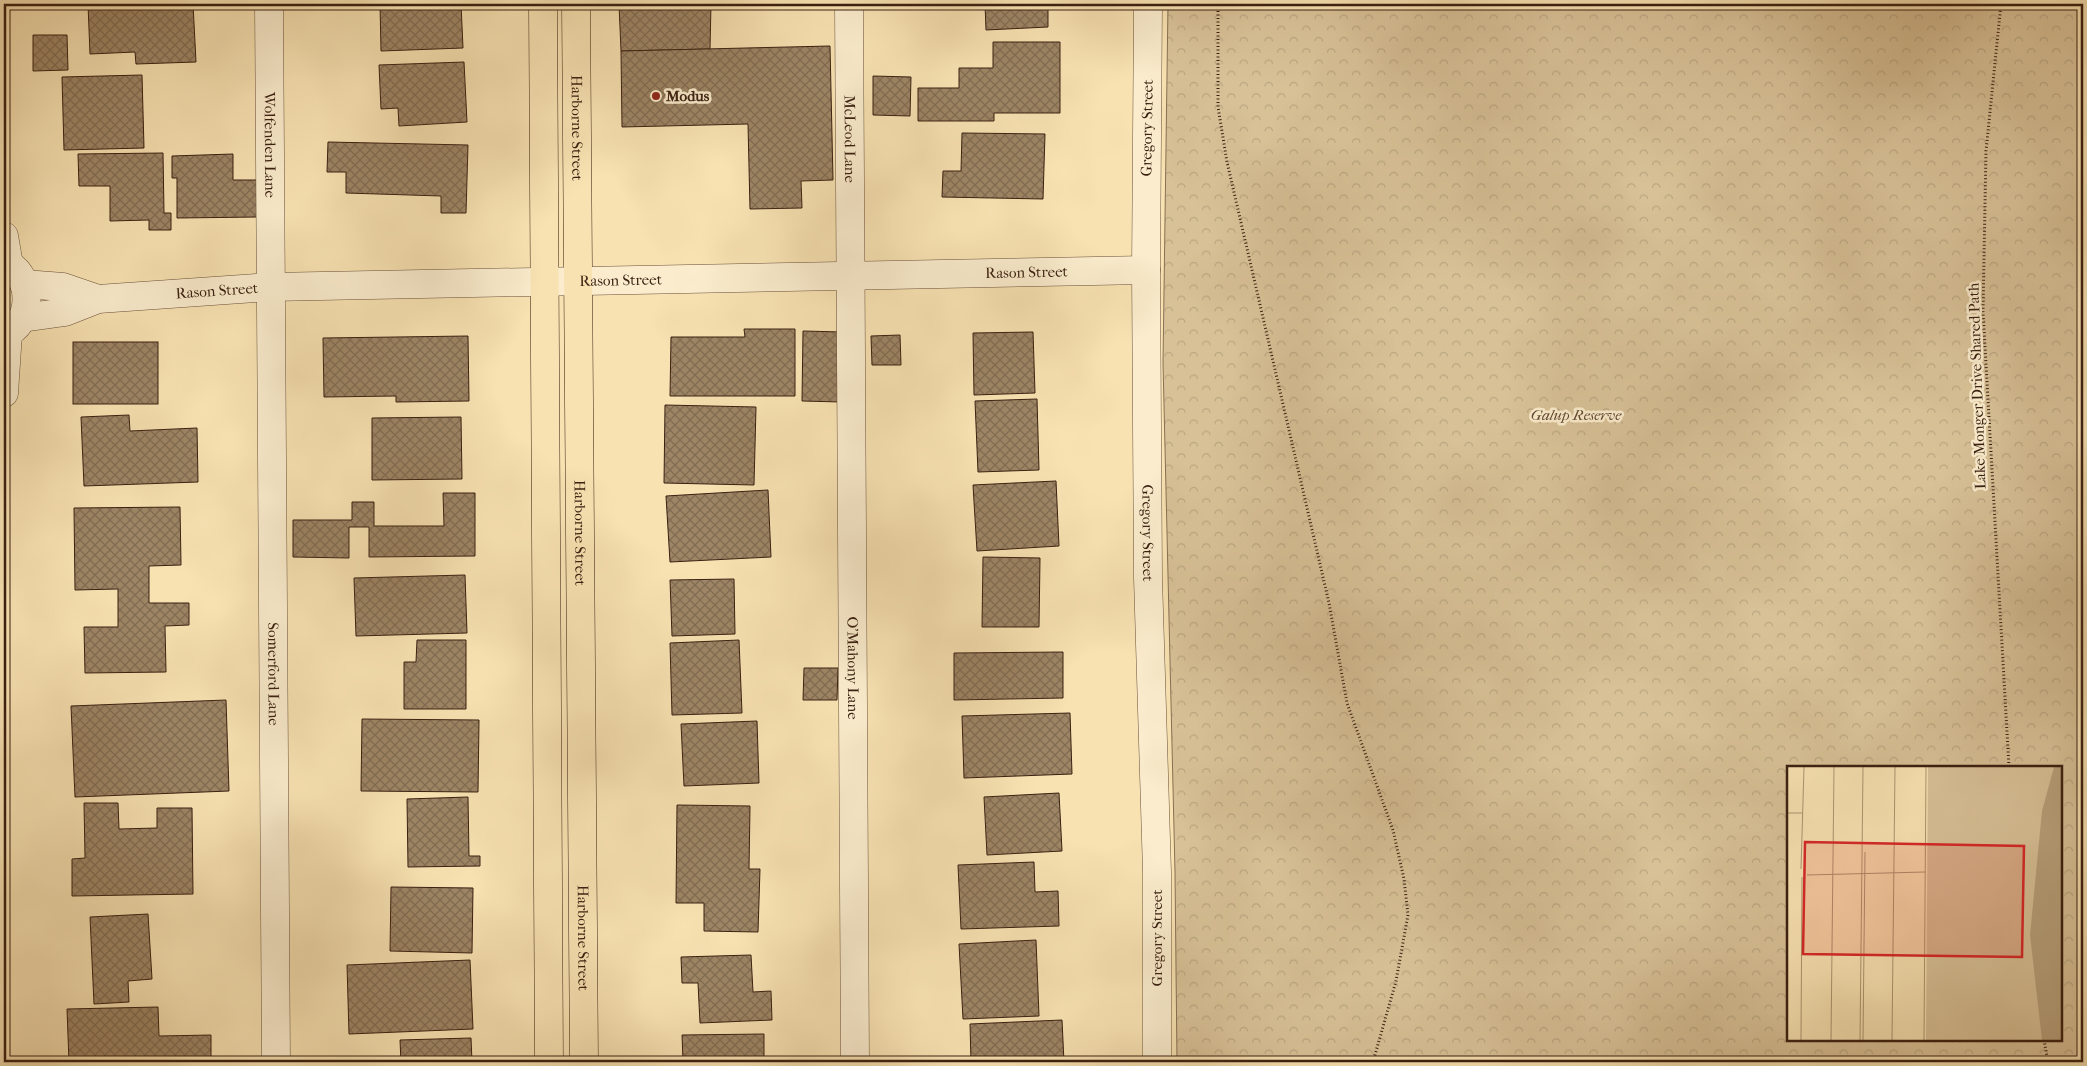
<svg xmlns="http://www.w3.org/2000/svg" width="2087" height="1066" viewBox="0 0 2087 1066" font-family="'IM FELL French Canon',serif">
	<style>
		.forest { fill: url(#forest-crowns); stroke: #897054; fill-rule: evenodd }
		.building { fill: url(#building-cross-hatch); stroke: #3a2011 }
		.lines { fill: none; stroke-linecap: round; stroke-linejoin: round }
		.minor-casing { stroke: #6a5039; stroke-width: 29 }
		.major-casing { stroke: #3a2011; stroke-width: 29 }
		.path { stroke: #3a2011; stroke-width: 3; stroke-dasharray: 1 2.5; stroke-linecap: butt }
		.minor { stroke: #faeccd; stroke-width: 28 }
		.major { stroke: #f8e2b2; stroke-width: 28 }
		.poi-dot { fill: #8f2418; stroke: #faeccd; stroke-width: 2 }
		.labels { text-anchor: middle; stroke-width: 5; stroke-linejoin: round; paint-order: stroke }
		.poi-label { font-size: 15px; font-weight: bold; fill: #3a2011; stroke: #faeccd; text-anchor: start }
		.street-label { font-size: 15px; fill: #3a2011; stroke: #faeccd }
		.park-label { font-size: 15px; font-style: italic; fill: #624832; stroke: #faeccd }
		.inset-road { fill: none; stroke: #ac9472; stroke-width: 1 }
		.view { fill: #d62828; fill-opacity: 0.15; stroke: #d62828; stroke-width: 2.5 }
		.inset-edge { fill: none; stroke: #3a2011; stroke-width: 2.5 }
	</style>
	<defs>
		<pattern id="forest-crowns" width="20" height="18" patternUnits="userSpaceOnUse" patternTransform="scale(1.25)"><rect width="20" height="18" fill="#d8c197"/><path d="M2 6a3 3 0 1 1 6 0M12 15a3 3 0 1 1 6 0" fill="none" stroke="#baa681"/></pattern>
		<pattern id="building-cross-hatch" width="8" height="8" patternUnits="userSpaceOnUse" patternTransform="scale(1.25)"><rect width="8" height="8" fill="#9d8565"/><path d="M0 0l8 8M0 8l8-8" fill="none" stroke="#816c52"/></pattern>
	</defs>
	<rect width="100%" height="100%" fill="#f8e2b2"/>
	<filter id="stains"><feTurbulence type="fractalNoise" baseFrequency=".004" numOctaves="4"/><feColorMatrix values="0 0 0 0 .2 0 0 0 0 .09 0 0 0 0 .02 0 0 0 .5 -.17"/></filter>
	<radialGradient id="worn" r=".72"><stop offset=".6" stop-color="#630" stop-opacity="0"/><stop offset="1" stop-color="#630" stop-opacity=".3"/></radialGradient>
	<path class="forest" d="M1168 4H2083V1062H1177L1175 872 1163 363ZM1788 767H2061V1040H1788Z"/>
	<g class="building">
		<polygon points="88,4 193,4 196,62 136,64 135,52 90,54"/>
		<polygon points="380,4 461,4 463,48 381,51"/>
		<polygon points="619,4 711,4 710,49 621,51"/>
		<polygon points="985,4 1048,4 1048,27 986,30"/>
		<polygon points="33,35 67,35 68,70 33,71"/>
		<polygon points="993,42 1060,42 1060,113 994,113 994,121 918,121 918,88 959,88 959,68 993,68"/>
		<polygon points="830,46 833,180 801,181 802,208 750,209 748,124 622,127 621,51"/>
		<polygon points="464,62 467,122 399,126 398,108 381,109 379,65"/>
		<polygon points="142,75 144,148 64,150 62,77"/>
		<polygon points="873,76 911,77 910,116 873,115"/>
		<polygon points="962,133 1045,134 1043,199 942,197 943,171 961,171"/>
		<polygon points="328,142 468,145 466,213 441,213 441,196 346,193 346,172 327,172"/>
		<polygon points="163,153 164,213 171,213 171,230 149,230 149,220 110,221 110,186 79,186 78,154"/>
		<polygon points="233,154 233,180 258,180 259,217 177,218 177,178 172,178 172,156"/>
		<polygon points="744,329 795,329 795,396 670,396 671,337 745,337"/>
		<polygon points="803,331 842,332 841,402 802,401"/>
		<polygon points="1033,332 1035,393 974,395 973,333"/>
		<polygon points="900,335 901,365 872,365 871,336"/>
		<polygon points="468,336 469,401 396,402 396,396 324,397 323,338"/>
		<rect x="73" y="342" width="85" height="62"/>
		<polygon points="1037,399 1039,470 978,472 975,401"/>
		<polygon points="665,405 756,407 754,485 664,483"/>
		<polygon points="129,415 130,431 197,428 198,482 84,486 81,417"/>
		<polygon points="461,417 462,479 372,480 372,418"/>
		<polygon points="1056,481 1059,546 977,551 973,485"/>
		<polygon points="768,490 771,557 670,562 666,496"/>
		<polygon points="443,493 475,493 475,556 369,557 369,527 349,527 349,558 293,557 293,520 352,520 352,502 374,502 374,526 444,526"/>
		<polygon points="180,507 181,565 149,566 149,603 189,603 189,625 165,626 166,672 85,673 84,627 118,627 118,589 75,590 74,508"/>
		<polygon points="983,557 1040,558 1039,627 982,627"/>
		<polygon points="465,575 467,633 356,636 354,578"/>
		<polygon points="734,579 735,634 672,636 670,580"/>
		<polygon points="417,640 466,640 466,709 404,709 404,662 416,662"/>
		<polygon points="739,640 742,713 672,715 670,643"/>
		<polygon points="1063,652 1063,698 954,700 954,653"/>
		<polygon points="804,668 838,668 837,700 803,700"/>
		<polygon points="226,700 229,791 75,797 71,706"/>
		<polygon points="1070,713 1072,774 964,778 962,716"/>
		<polygon points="362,719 479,720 478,792 361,791"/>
		<polygon points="757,721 759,783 684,786 681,724"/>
		<polygon points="1059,793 1062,851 987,855 984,797"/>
		<polygon points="468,797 469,856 480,856 480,866 408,867 407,799"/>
		<polygon points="84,803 118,803 119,829 157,828 157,808 192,808 193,894 72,896 72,859 85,858"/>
		<polygon points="677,805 750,806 749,869 760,869 758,932 704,931 704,903 676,903"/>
		<polygon points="1034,862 1035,892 1058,891 1059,926 961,929 958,865"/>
		<polygon points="391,887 473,888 472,953 390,951"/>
		<polygon points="148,914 152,979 128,981 129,1002 94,1004 90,917"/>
		<polygon points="1036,940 1039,1016 963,1019 959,944"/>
		<polygon points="751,955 753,992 771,991 772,1020 700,1023 698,983 682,983 681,957"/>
		<polygon points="470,960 473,1029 349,1034 347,965"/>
		<polygon points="158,1007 159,1036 211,1035 211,1062 69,1062 67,1009"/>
		<polygon points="1062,1020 1064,1062 971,1062 970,1024"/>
		<polygon points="764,1034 764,1062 641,1062 683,1061 682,1035"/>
		<polygon points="471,1038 472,1062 401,1062 400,1040"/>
	</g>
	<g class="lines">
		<g class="minor-casing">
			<g id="minor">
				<path id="s1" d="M269 4 276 1062"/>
				<path id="s2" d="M849 4 855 1062"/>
				<path id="s3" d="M1148 4 1146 270 1148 578 1157 872V1062"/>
				<polyline points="4,236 9,265"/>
				<path d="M4 263C34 272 34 325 4 334"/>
				<polyline points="24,284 63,287 98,299"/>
				<path id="s4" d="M22 318 65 312 98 299 270 287 1146 270"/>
				<polyline points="4,393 8,333"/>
			</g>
		</g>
		<g class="major-casing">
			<g id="major">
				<polyline points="543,4 549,1062"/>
				<path id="s5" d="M576 4 584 1062"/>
			</g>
		</g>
		<g class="path">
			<polyline points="1218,4 1218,107 1227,162 1329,603 1347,703 1393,830 1404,879 1408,915 1396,981 1373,1062"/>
			<polyline points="2001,4 1986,151 1983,312 2009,767"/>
			<polyline points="2044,1040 2048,1062"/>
		</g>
		<use href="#minor" class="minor"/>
		<use href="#major" class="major"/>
	</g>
	<circle class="poi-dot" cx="656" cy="96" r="5"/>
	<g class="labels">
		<g class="poi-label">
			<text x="666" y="101">Modus</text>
		</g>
		<g class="street-label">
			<text dy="5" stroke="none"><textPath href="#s5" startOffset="124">Harborne Street</textPath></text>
			<text transform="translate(1147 128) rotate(-89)" y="5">Gregory Street</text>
			<text dy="5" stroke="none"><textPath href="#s2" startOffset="135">McLeod Lane</textPath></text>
			<text dy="5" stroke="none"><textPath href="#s1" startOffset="141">Wolfenden Lane</textPath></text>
			<text dy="5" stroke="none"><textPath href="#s4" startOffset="1008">Rason Street</textPath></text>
			<text dy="5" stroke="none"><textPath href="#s4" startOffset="602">Rason Street</textPath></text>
			<text dy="5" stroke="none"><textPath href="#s4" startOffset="198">Rason Street</textPath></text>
			<text transform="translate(1977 386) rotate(-92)" y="5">Lake Monger Drive Shared Path</text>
			<text dy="5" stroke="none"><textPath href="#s5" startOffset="529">Harborne Street</textPath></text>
			<text dy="5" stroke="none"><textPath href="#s3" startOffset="529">Gregory Street</textPath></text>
			<text dy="5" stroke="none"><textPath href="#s2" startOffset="664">O'Mahony Lane</textPath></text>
			<text dy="5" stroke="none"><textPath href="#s1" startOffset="670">Somerford Lane</textPath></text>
			<text dy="5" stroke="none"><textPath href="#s5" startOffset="934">Harborne Street</textPath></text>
			<text transform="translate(1157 938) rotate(-90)" y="5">Gregory Street</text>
		</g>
		<g class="park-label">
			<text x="1576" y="420">Galup Reserve</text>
		</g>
	</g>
	<g transform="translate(1787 766)">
		<rect width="275" height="275" fill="#f8e2b2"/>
		<path d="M141 1H275V274H139Z" fill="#d8c197"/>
		<path d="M267 1H275V274H255L243 169 255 45Z" fill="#b7a07b"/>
		<path class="inset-road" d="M0 47H16M14 103 17 1M20 109 138 106M14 274 15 111M44 274 47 1M73 274 76 1M76 274 78 86M105 274 108 1M137 274 139 1"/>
		<path class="view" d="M18 76 237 80 235 191 16 188Z"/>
		<rect width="275" height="275" class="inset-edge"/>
	</g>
	<rect width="2087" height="1066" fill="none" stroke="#f8e2b2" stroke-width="20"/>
	<rect x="5" y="5" width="2077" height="1056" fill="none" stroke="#3a2011" stroke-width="2.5"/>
	<rect x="10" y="10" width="2067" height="1046" fill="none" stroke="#3a2011"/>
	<rect width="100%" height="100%" filter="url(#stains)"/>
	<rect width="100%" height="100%" fill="url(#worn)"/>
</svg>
